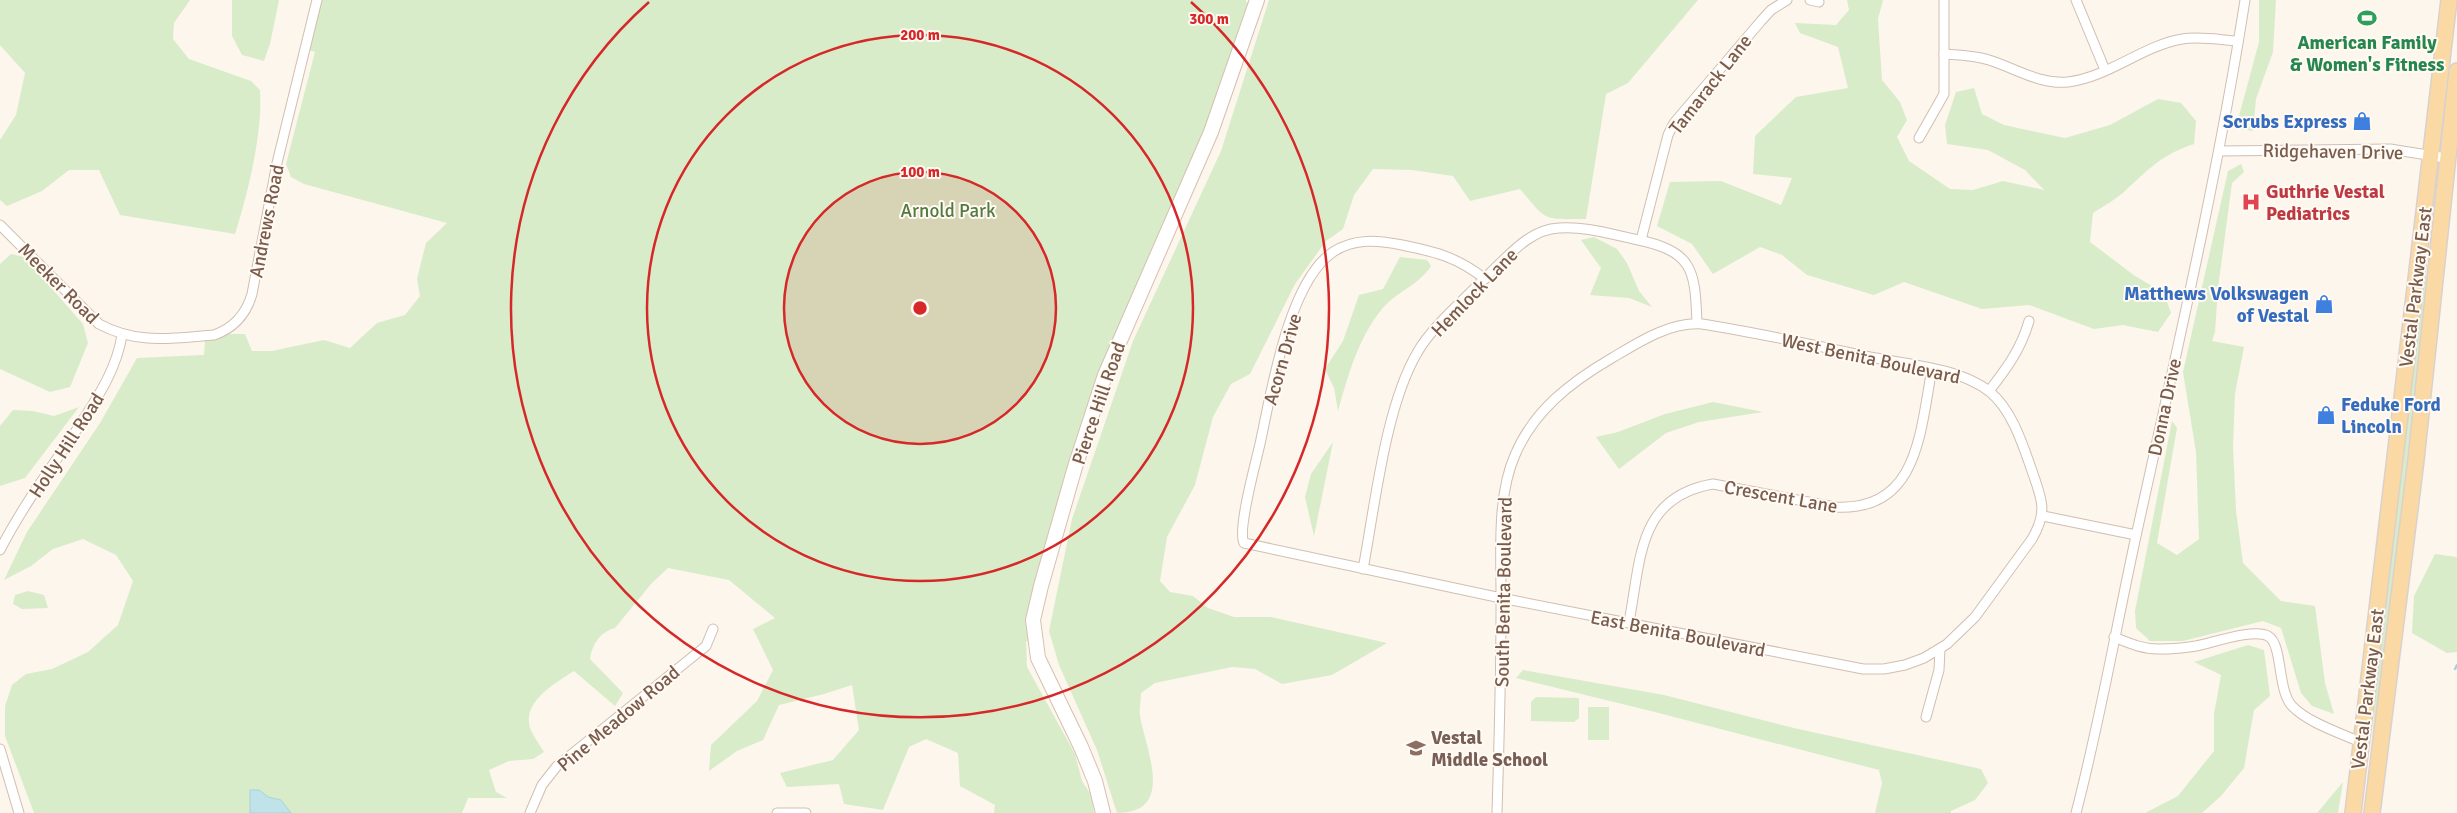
<svg xmlns="http://www.w3.org/2000/svg" width="2457" height="813" viewBox="0 0 2457 813" font-family="Signika,sans-serif">
	<style>
		.green { fill: #d8ecc9 }
		.water { fill: #bfe3e8; stroke: #a5d3da }
		.lines { fill: none; stroke-linecap: round; stroke-linejoin: round }
		.stream { stroke: #a5d3da; stroke-width: 2.5 }
		.street-casing { stroke: #d1beb0; stroke-width: 11 }
		.secondary-casing { stroke: #d6c0b0; stroke-width: 16 }
		.primary-casing { stroke: #dad1cd; stroke-width: 18 }
		.street { stroke: #fff; stroke-width: 9 }
		.secondary { stroke: #fff; stroke-width: 14 }
		.primary { stroke: #fbd9a5; stroke-width: 15 }
		.ring { fill: none; stroke: #d62828; stroke-width: 2.5 }
		.labels { text-anchor: middle; stroke-width: 4; stroke-linejoin: round; paint-order: stroke }
		.leisure-label { font-size: 19px; font-weight: bold; fill: #27864d; stroke: #fffaf3 }
		.street-label { font-size: 19px; fill: #7a5c4d; stroke: #fffaf3 }
		.shop-label { font-size: 19px; font-weight: bold; fill: #366cbe; stroke: #fffaf3; text-anchor: end }
		.health-label { font-size: 19px; font-weight: bold; fill: #be3a42; stroke: #fffaf3; text-anchor: start }
		.park-label { font-size: 19px; fill: #537a41; stroke: #fffaf3 }
		.education-label { font-size: 19px; font-weight: bold; fill: #785e54; stroke: #fffaf3; text-anchor: start }
		.centre { fill: #d62828; stroke: #fffaf3; stroke-width: 2.5 }
		.ring-label { font-size: 15px; text-anchor: middle; font-weight: bold; fill: #d62828; stroke: #fffaf3; stroke-width: 4; stroke-linejoin: round; paint-order: stroke }
	</style>
	<rect width="100%" height="100%" fill="#fdf6ec"/>
	<g class="green">
		<path d="M0 0H190L174 23 173 39 189 59 251 81 260 90C263 132 248 193 235 234L120 215 99 170H69L42 191 7 206 0 200V140L16 115 25 73 0 45Z"/>
		<polygon points="232,0 279,0 270,44 264,61 242,55 232,36"/>
		<path d="M316 0H1246V2L1255 5 1183 200 1075 467 1034 642 1026 641 1027 667 1075 754 1082 781 1091 795 1094 813H994L995 805 960 786 958 753 926 739 909 747 883 810 844 804 839 784 787 787 780 773 833 760 859 730 852 685 824 694 779 705 763 740 737 751 709 771 711 745 757 701 773 670 753 629 775 618 729 580 668 568 651 584 615 628C600 632 592 644 590 659L623 693 615 706 574 671C556 683 522 701 530 728 533 736 540 745 544 752L533 759 509 761 489 770 496 792 507 798H468L462 813H291L281 800 268 797 259 790H250V813H34L5 736V706L12 685 26 674 52 669 88 652 118 625 133 581 116 555 83 539 53 549 31 566 4 580 27 532 100 423 137 358 204 355 205 341 230 334H245L252 351H272L324 340 350 348 377 323 405 315 420 296 417 279 426 243 447 223 304 184 291 177 286 164 315 52 305 49Z"/>
		<path d="M1269 0H1698L1628 83 1606 94 1586 219C1543 219 1548 223 1520 189L1470 201 1453 176 1412 170 1373 169 1354 195 1343 229 1326 241 1295 284 1250 374 1231 384 1213 417 1195 485 1167 537 1160 581 1170 592 1193 596 1208 608 1234 617H1271L1387 643 1332 675 1282 684 1255 669 1232 667 1155 683 1141 693C1141 700 1139 709 1140 716 1146 750 1176 813 1117 813L1097 750 1059 665 1049 631 1072 519 1133 341 1221 151Z"/>
		<path d="M1847 0H1883L1878 19 1882 80 1900 102 1907 120 1897 137 1909 161 1950 189 1973 190 2003 181 2044 190 2025 170 1988 150 1947 144 1945 125 1956 92 1974 88 1982 114 2004 125 2065 138 2110 125 2158 99 2181 103 2196 121 2194 144C2161 155 2150 168 2125 191 2116 199 2104 206 2093 213L2090 242 2135 276 2164 293 2171 313 2158 332 2123 325 2094 329 2029 305 1982 309 1904 282 1874 295 1807 275 1782 255 1760 247 1713 274 1692 244 1657 226 1670 182 1721 181 1781 205 1792 178 1753 174 1755 136 1796 97 1848 88 1838 47 1800 33 1795 23 1836 25 1849 10Z"/>
		<polygon points="2259,0 2276,0 2273,52 2256,99 2253,131 2239,129 2239,116 2259,42"/>
		<polygon points="2241,164 2244,172 2232,183 2218,288 2215,332 2212,341 2244,347 2235,394 2233,446 2236,511 2243,563 2281,601 2315,606 2325,683 2334,714 2312,706 2301,693 2281,628 2263,621 2183,641 2150,641 2136,628 2135,611 2172,421 2177,428 2157,543 2177,555 2199,539 2196,452 2183,372 2228,171"/>
		<polygon points="2437,176 2427,259 2423,339 2400,542 2369,780 2378,661 2419,312"/>
		<polygon points="1594,237 1617,249 1627,263 1639,291 1652,307 1629,298 1590,295 1601,268 1581,240"/>
		<polygon points="11,254 24,257 83,324 88,343 70,387 50,392 0,369 0,264"/>
		<path d="M1400 257 1427 260 1431 266C1419 285 1396 292 1382 309 1358 338 1348 376 1338 411L1334 388 1325 369 1343 341 1359 295 1383 289Z"/>
		<polygon points="1713,402 1763,412 1699,422 1666,433 1619,469 1596,437 1618,432 1665,414"/>
		<polygon points="79,407 25,478 0,486 0,426 13,410 33,411 54,416"/>
		<polygon points="1333,442 1314,536 1305,497 1311,474"/>
		<polygon points="2435,554 2457,557 2457,652 2447,653 2412,633 2414,596"/>
		<polygon points="28,591 44,595 48,608 22,609 13,604 15,595"/>
		<polygon points="2248,645 2264,650 2270,696 2254,710 2244,768 2221,796 2202,813 2145,813 2178,796 2214,751 2214,714 2221,675 2194,662"/>
		<polygon points="1523,670 1664,695 1794,728 1981,769 1988,783 1975,800 1951,811 1951,813 1875,813 1882,783 1879,770 1651,711 1516,678"/>
		<polygon points="1536,697 1579,698 1579,718 1574,722 1531,721 1531,702"/>
		<rect x="1588" y="707" width="21" height="33"/>
		<polygon points="2343,782 2338,813 2317,813"/>
	</g>
	<polygon class="water" points="250,790 259,790 268,797 281,800 291,813 250,813"/>
	<g class="lines">
		<polyline class="stream" points="2455,669 2457,665"/>
		<g class="street-casing">
			<g id="street">
				<polyline points="1810,0 1819,2"/>
				<polyline points="2076,0 2105,70"/>
				<path d="M1944 54C1959 55 1974 55 1989 60 2015 68 2040 85 2068 82 2109 77 2142 46 2182 39 2200 36 2220 40 2238 41"/>
				<polyline points="1919,138 1944,94 1944,0"/>
				<polyline points="2219,151 2390,149 2446,158"/>
				<path d="M0 225 99 324C138 345 172 338 214 335 234 328 246 315 252 294L277 163 317 0"/>
				<polyline points="1641,240 1668,135 1674,123 1761,21 1771,10 1787,0"/>
				<path d="M1485 279C1457 257 1436 252 1402 245 1378 240 1354 238 1333 252 1288 282 1271 394 1260 444 1256 462 1237 530 1244 543L1501 598 1863 669H1884L1905 665 1924 658 1947 644 1975 617 2032 539C2049 510 2041 498 2031 468 2022 442 2011 409 1990 392 1960 368 1907 364 1870 357 1814 345 1759 333 1702 324 1669 322 1639 342 1612 358 1571 382 1534 410 1515 455 1495 500 1502 564 1501 612 1501 679 1499 746 1497 813"/>
				<path d="M1989 391C2007 368 2021 349 2029 321"/>
				<polyline points="2043,516 2136,535"/>
				<path d="M0 550C21 509 48 472 74 434 94 402 116 373 122 335"/>
				<path d="M1363 569C1375 506 1385 408 1417 353 1432 326 1469 295 1491 272 1510 254 1531 229 1559 228 1584 226 1610 234 1634 239 1693 251 1695 268 1697 323"/>
				<path d="M1629 622C1641 560 1637 497 1713 484L1835 507C1919 512 1920 431 1932 369"/>
				<path d="M2114 637C2129 643 2142 649 2158 649 2170 649 2185 648 2196 646 2212 643 2254 628 2268 636 2283 644 2277 690 2292 706 2307 722 2340 733 2360 742"/>
				<polyline points="1926,717 1939,670 1940,649"/>
				<polyline points="0,749 19,813"/>
				<polyline points="530,813 542,785 557,766 706,646 713,629"/>
				<polyline points="777,813 806,813"/>
				<path d="M2076 813C2100 721 2116 628 2136 536 2175 358 2217 180 2245 0"/>
			</g>
		</g>
		<g class="secondary-casing">
			<polyline id="secondary" points="1103,813 1095,781 1081,747 1038,658 1033,620 1041,586 1075,467 1105,375 1211,132 1257,0"/>
		</g>
		<g class="primary-casing">
			<g id="primary">
				<polyline points="2353,813 2449,0"/>
				<polyline points="2372,813 2416,460 2457,71"/>
			</g>
		</g>
		<use href="#street" class="street"/>
		<use href="#secondary" class="secondary"/>
		<use href="#primary" class="primary"/>
	</g>
	<circle cx="920" cy="308" r="136" fill="#d62828" fill-opacity=".12"/>
	<g class="ring">
		<circle cx="920" cy="308" r="136"/>
		<circle cx="920" cy="308" r="273"/>
		<path d="M1191 2A409 409 0 1 1 649 2"/>
	</g>
	<defs>
		<g id="stadium-bare" transform="scale(1.5)"><path d="M0-5a6.5 5 0 1 0 0 10a6.5 5 0 1 0 0-10ZM-3.5-1.8h7v3.6h-7Z" fill="#2e9e5b" stroke="#fffaf3" stroke-width="2.5" paint-order="stroke"/></g>
		<g id="shop-bare" transform="scale(1.5)"><path d="M-5-2.5h2.3a2.7 3.5 0 0 1 5.4 0H5L5.5 6h-11ZM-1.5-2.5h3a1.5 2.3 0 0 0-3 0Z" fill="#3f7fe0" stroke="#fffaf3" stroke-width="2.5" paint-order="stroke"/></g>
		<g id="hospital-bare" transform="scale(1.5)"><path d="M-5-5h3v3.5h4V-5h3V5h-3V1.5h-4V5h-3Z" fill="#e0444e" stroke="#fffaf3" stroke-width="2.5" paint-order="stroke"/></g>
		<g id="school-bare" transform="scale(1.5)"><path d="M0-5L7-2L0 1L-7-2ZM-4 1L0 2.5L4 1V4Q0 6-4 4Z" fill="#8d6e63" stroke="#fffaf3" stroke-width="2.5" paint-order="stroke"/></g>
	</defs>
	<g fill-rule="evenodd">
		<use href="#stadium-bare" x="2367" y="18"/>
		<use href="#shop-bare" x="2362" y="121"/>
		<use href="#hospital-bare" x="2251" y="202"/>
		<use href="#shop-bare" x="2324" y="304"/>
		<use href="#shop-bare" x="2326" y="415"/>
		<use href="#school-bare" x="1416" y="748"/>
	</g>
	<g class="labels">
		<g class="leisure-label">
			<text x="2367" y="49">American Family<tspan x="2367" dy="22">&amp; Women's Fitness</tspan></text>
		</g>
		<g class="street-label">
			<text transform="translate(1710 84) rotate(-52)" y="7">Tamarack Lane</text>
			<text transform="translate(2333 151) rotate(1)" y="7">Ridgehaven Drive</text>
			<text transform="translate(266 221) rotate(-79)" y="7">Andrews Road</text>
			<text transform="translate(59 283) rotate(45)" y="7">Meeker Road</text>
			<text transform="translate(2415 287) rotate(-83)" y="7">Vestal Parkway East</text>
			<text transform="translate(1474 292) rotate(-46)" y="7">Hemlock Lane</text>
			<text transform="translate(1871 358) rotate(12)" y="7">West Benita Boulevard</text>
			<text transform="translate(1282 359) rotate(-74)" y="7">Acorn Drive</text>
			<text transform="translate(1098 403) rotate(-71)" y="7">Pierce Hill Road</text>
			<text transform="translate(2164 407) rotate(-78)" y="7">Donna Drive</text>
			<text transform="translate(66 445) rotate(-57)" y="7">Holly Hill Road</text>
			<text transform="translate(1781 496) rotate(10)" y="7">Crescent Lane</text>
			<text transform="translate(1503 592) rotate(-89)" y="7">South Benita Boulevard</text>
			<text transform="translate(1678 633) rotate(11)" y="7">East Benita Boulevard</text>
			<text transform="translate(2367 689) rotate(-83)" y="7">Vestal Parkway East</text>
			<text transform="translate(618 718) rotate(-40)" y="7">Pine Meadow Road</text>
		</g>
		<g class="shop-label">
			<text x="2347" y="128">Scrubs Express</text>
			<text x="2309" y="300">Matthews Volkswagen<tspan x="2309" dy="22">of Vestal</tspan></text>
			<text x="2341" y="411" text-anchor="start">Feduke Ford<tspan x="2341" dy="22">Lincoln</tspan></text>
		</g>
		<g class="health-label">
			<text x="2266" y="198">Guthrie Vestal<tspan x="2266" dy="22">Pediatrics</tspan></text>
		</g>
		<g class="park-label">
			<text x="948" y="217">Arnold Park</text>
		</g>
		<g class="education-label">
			<text x="1431" y="744">Vestal<tspan x="1431" dy="22">Middle School</tspan></text>
		</g>
	</g>
	<circle cx="920" cy="308" r="8" class="centre"/>
	<g class="ring-label">
		<text x="1209" y="24">300 m</text>
		<text x="920" y="40">200 m</text>
		<text x="920" y="177">100 m</text>
	</g>
</svg>
